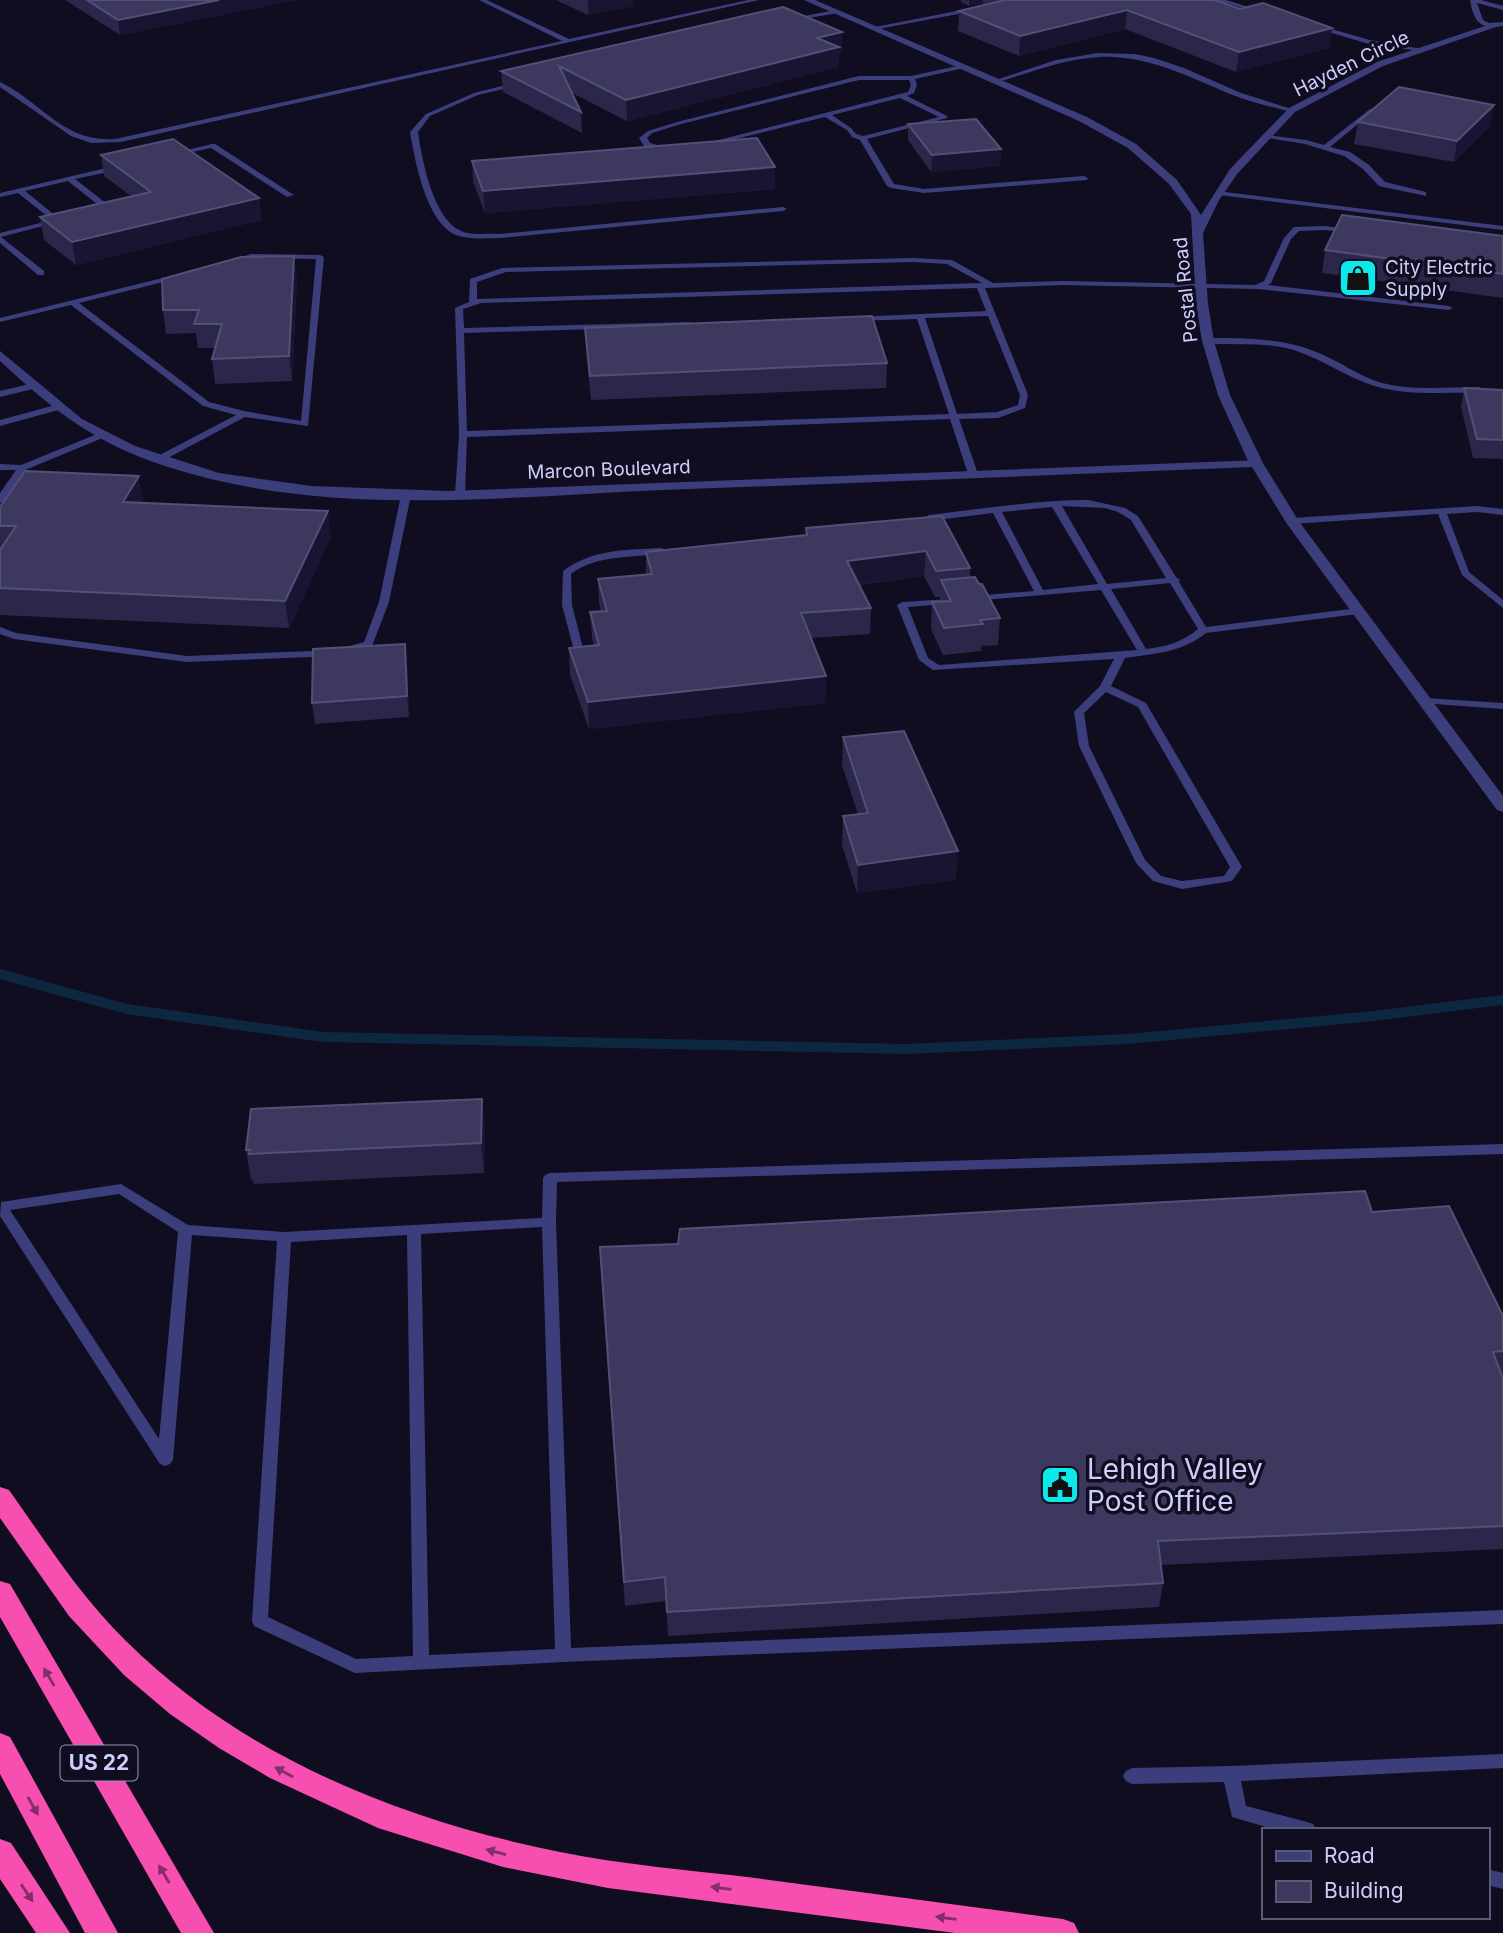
<svg xmlns="http://www.w3.org/2000/svg" width="1503" height="1933" viewBox="0 0 1503 1933" font-family="Inter,sans-serif">
	<style>
		.lines { fill: none; stroke-linecap: round; stroke-linejoin: round }
		.stream { stroke: #0e2741; stroke-width: 10 }
		.service { fill: #3b3e7b; fill-rule: evenodd }
		.minor { fill: #3b3e7b; fill-rule: evenodd }
		.tertiary { fill: #3b3e7b; fill-rule: evenodd }
		.motorway { fill: #f64faf; fill-rule: evenodd }
		.wall { fill: #2a274b }
		.shaded-wall { fill: #181532 }
		.building { fill: #3c385e; stroke: #535077; stroke-width: 2 }
		.oneway { fill: #822e67 }
		.labels { text-anchor: middle; stroke-width: 7; stroke-linejoin: round; paint-order: stroke }
		.far-street-label { font-size: 19px; fill: #cecdfc; stroke: #0f0d1f }
		.far-poi-label { font-size: 19px; fill: #cecdfc; stroke: #0f0d1f; text-anchor: start }
		.shield { fill: #0f0d1f; stroke: #9593ba; stroke-width: 2 }
		.shield-label { font-size: 21px; font-weight: bold; fill: #cecdfc }
		.near-poi-label { font-size: 28px; fill: #cecdfc; stroke: #0f0d1f; text-anchor: start }
	</style>
	<rect width="100%" height="100%" fill="#0f0d1f"/>
	<g class="lines">
		<polyline class="stream" points="0,974 127,1009 323,1037 906,1049 1128,1039 1374,1016 1503,1000"/>
		<g class="service">
			<path d="M479 0H487L569 39 748 0H759L121 142 91 143 71 136 0 87V82C42 102 63 143 115 139L562 41Z"/>
			<polygon points="1216,0 1226,0 1262,11 1259,13"/>
			<path d="M1470 0H1481L1503 6V10L1477 3 1483 20 1489 23 1503 22V26C1480 30 1474 22 1470 0Z"/>
			<polygon points="972,8 974,11 873,30 870,28"/>
			<polygon points="836,10 838,13 791,21 788,19"/>
			<polygon points="1317,25 1370,40 1422,49 1419,51 1369,44 1315,28 1314,27"/>
			<path d="M1098 53 1135 54 1154 58 1184 68 1241 93 1295 110 1292 112C1272 107 1250 102 1230 94 1186 76 1148 55 1099 57 1063 59 1029 73 995 83L990 82 1056 60Z"/>
			<path d="M962 65 964 66V68L915 79 917 85 914 93 907 96 947 116V118L867 139 894 184 924 189 1084 176 1088 178 1087 180 924 193 891 188 887 186 860 140 852 137 847 130 825 117 707 146 703 144 908 92 911 85 909 80H859L681 124 652 133 647 138 650 143 668 148V152H665L644 146 639 138 648 131 677 122 859 76H911ZM900 98 939 117 863 136 856 134 851 128 832 115Z"/>
			<path d="M518 82 520 83V85L478 95 430 116 418 132C422 160 433 219 461 231 472 236 488 233 500 234L783 207 787 209 783 211 500 238C486 238 470 240 456 235 426 222 415 161 410 132L426 114 474 93Z"/>
			<polygon points="1370,109 1375,110 1330,147 1350,152 1369,165 1385,182 1426,192 1426,196 1379,186 1363,169 1344,156 1305,144 1262,137 1266,135 1306,140 1324,145"/>
			<polygon points="212,144 215,144 294,195 287,197 211,148 174,156 170,154"/>
			<polygon points="119,165 123,167 122,169 75,179 111,207 111,211 99,212 98,210 102,208 68,181 25,191 62,221 1,237 44,271 44,275 38,275 0,243 0,233 52,220 18,193 0,197 0,193"/>
			<polygon points="1216,191 1503,226 1503,230 1219,195 1216,195"/>
			<path d="M1325 226 1350 229 1354 231 1350 233 1325 230 1299 231 1291 239 1271 283 1268 285 1449 306 1453 308 1449 310 1258 289 1063 285 985 288 1028 395 1025 408 998 418 959 419 978 474 976 476H970L968 474 950 419 467 437 465 495 460 498 455 495 459 434 455 308 469 302 470 279 502 268 913 258 952 260 993 283 1063 281 1255 285 1264 281 1284 238 1294 227ZM913 262 947 264 982 283 477 299V282L506 272ZM977 288 986 311 855 317 851 319 855 321 917 319 949 414 467 431 464 333 690 326 694 324 690 322 464 328 463 309 481 303ZM988 316 1020 395 1018 405 997 412 957 414 925 318Z"/>
			<polygon points="251,254 320,255 324,257 308,426 245,417 162,461 156,461 156,457 236,415 203,406 71,305 0,322 0,318 179,274 179,278 79,303 209,402 244,411 301,421 316,259 251,258 234,263 230,261"/>
			<path d="M1208 338C1246 338 1284 338 1319 353 1341 362 1360 377 1382 383 1414 391 1447 387 1479 387L1483 390 1479 393C1442 392 1401 397 1366 383 1338 372 1315 355 1286 348 1259 342 1232 346 1205 343L1204 341Z"/>
			<polygon points="34,383 38,386 37,388 0,397 0,391"/>
			<polygon points="59,404 63,407 62,409 0,426 0,420"/>
			<polygon points="102,432 105,433 105,437 25,470 3,502 0,503 0,493 16,470 0,470 0,464 21,465"/>
			<polygon points="406,492 411,495 389,602 372,646 336,656 187,662 14,639 0,634 0,627 16,633 187,656 336,650 364,642 379,602 401,495"/>
			<path d="M1088 500 1125 508 1138 516 1176 577 1180 580 1179 582 1206 627 1358 608 1363 611 1358 614 1206 633C1183 652 1154 654 1125 658L1111 686 1146 703 1242 867 1232 881 1182 889 1153 881 1136 863 1079 746 1074 712 1100 686 1114 659 933 670 919 660 897 605 902 602 950 599 951 601 946 604 908 607 928 658 939 665 1137 650 1101 590 970 601 969 599 974 596 1034 591 993 513 929 521 924 518 929 515C981 509 1035 500 1088 500ZM1062 506 1105 508 1118 512 1131 520 1166 578 1107 584ZM1052 507 1098 584 1043 590 1002 512ZM1170 583 1198 629C1183 642 1165 647 1146 649L1111 589ZM1106 692 1138 707 1230 867 1224 876 1182 881 1161 876 1145 860 1089 746 1084 713Z"/>
			<polygon points="1477,506 1503,509 1503,515 1477,512 1447,514 1469,572 1503,600 1503,608 1462,575 1438,514 1292,524 1287,521 1292,518"/>
			<path d="M661 548 664 549V553C631 559 600 553 571 574L572 605 585 656 580 659 576 658 562 605 563 571C592 549 626 550 661 548Z"/>
			<polygon points="1425,698 1503,703 1503,709 1421,703 1420,701"/>
			<path d="M1503 1144V1154L557 1182 556 1222 571 1648 1503 1610V1624L563 1662 355 1673 254 1626 252 1621 277 1241 192 1235 173 1460 170 1464 165 1466 160 1464 0 1216 1 1202 121 1184 188 1225 284 1232 542 1218 543 1178 545 1175 550 1173ZM119 1194 178 1232 159 1439 10 1210ZM542 1227 555 1649 429 1655 421 1234ZM407 1235 413 1656 356 1659 268 1617 291 1242Z"/>
			<polygon points="1503,1754 1503,1768 1241,1781 1246,1806 1307,1822 1313,1824 1316,1830 1276,1830 1232,1817 1224,1782 1132,1784 1126,1781 1123,1776 1126,1771 1132,1768 1231,1766"/>
			<polygon points="1487,1869 1503,1873 1503,1889 1487,1885"/>
		</g>
		<polygon class="minor" points="804,0 815,0 1087,117 1136,144 1177,180 1201,215 1230,169 1289,108 1377,62 1488,25 1496,27 1383,66 1295,112 1238,173 1219,200 1203,233 1208,304 1214,341 1230,395 1263,463 1256,467 1249,463 1218,395 1202,341 1196,304 1191,214 1169,184 1128,148 1079,121"/>
		<path class="tertiary" d="M0 351 82 419 135 446 219 473 311 486 448 491 1261 460 1298 520 1503 796V812L1497 810 1287 524 1252 467C1056 475 860 483 663 490 501 497 326 518 168 467 96 444 55 412 0 361Z"/>
		<g class="motorway">
			<path d="M0 1487 9 1490C46 1542 80 1596 126 1641 243 1757 401 1820 560 1852 624 1865 690 1870 755 1878 858 1892 960 1905 1063 1919L1074 1923 1079 1933H955L608 1888 503 1867 378 1828 270 1778 219 1748 170 1714 124 1675 69 1616 0 1518Z"/>
			<polygon points="0,1581 10,1584 214,1933 181,1933 0,1617"/>
			<polygon points="0,1733 10,1737 118,1933 85,1933 0,1774"/>
			<polygon points="0,1839 11,1843 70,1933 36,1933 0,1879"/>
		</g>
	</g>
	<g class="wall">
		<polygon points="65,0 296,0 120,35"/>
		<polygon points="556,0 633,0 633,6 588,15"/>
		<polygon points="961,0 1215,0 1240,9 1332,28 1329,48 1236,72 1125,29 1019,56 958,31 959,11 983,6 983,3 969,6 961,2"/>
		<polygon points="842,32 842,52 839,53 838,67 627,121 572,93 581,112 582,133 503,92 501,71"/>
		<polygon points="1494,105 1490,126 1454,162 1354,144 1358,122"/>
		<polygon points="908,124 1001,149 1000,166 931,172 908,140"/>
		<polygon points="101,155 262,220 76,265 44,240 40,217 131,196 104,176"/>
		<polygon points="472,161 775,167 775,189 485,213 473,182"/>
		<polygon points="1503,236 1503,298 1322,273 1325,250"/>
		<polygon points="297,278 292,381 215,384 212,359 215,348 198,348 196,333 166,334 163,310"/>
		<polygon points="585,328 887,363 886,388 591,400 586,352"/>
		<polygon points="1464,388 1503,390 1503,459 1473,458 1461,407"/>
		<polygon points="143,502 142,503 331,537 289,628 0,615 0,507"/>
		<polygon points="942,516 970,568 970,578 1000,618 998,645 981,646 981,651 943,655 931,629 932,602 940,602 940,597 935,597 924,576 859,585 871,608 870,634 811,638 826,676 825,703 589,729 570,675 569,648 594,646 592,638 590,612 601,611 599,604 598,579 646,575 646,552 806,535 806,528"/>
		<polygon points="405,644 407,664 409,717 315,724 312,703"/>
		<polygon points="843,737 956,880 857,893 842,845 843,816 858,814 842,765"/>
		<polygon points="485,1129 484,1173 254,1184 253,1180 251,1180 246,1150"/>
		<polygon points="1372,1212 1503,1316 1503,1374 1501,1374 1503,1379 1503,1549 1161,1565 1163,1583 1159,1607 668,1636 666,1601 625,1606 601,1270 678,1244"/>
	</g>
	<g class="shaded-wall">
		<polygon points="219,0 296,0 120,35 118,20"/>
		<polygon points="590,0 633,0 633,6 588,15 588,1"/>
		<polygon points="969,0 983,0 983,3 969,6"/>
		<polygon points="1127,10 1125,29 1019,56 1020,36"/>
		<polygon points="1332,28 1329,48 1236,72 1239,52"/>
		<polygon points="842,32 842,52 839,53 838,67 627,121 626,100 817,38"/>
		<polygon points="1494,105 1490,126 1454,162 1457,141"/>
		<polygon points="1001,149 1000,166 931,172 932,155"/>
		<polygon points="775,167 775,189 485,213 483,191"/>
		<polygon points="259,198 262,220 76,265 72,242"/>
		<polygon points="294,256 297,278 292,381 289,356"/>
		<polygon points="139,476 143,502 128,528 123,502"/>
		<polygon points="328,511 331,537 289,628 285,601"/>
		<polygon points="926,551 924,576 847,586 847,561"/>
		<polygon points="405,644 407,664 409,717 407,696"/>
		<polygon points="826,676 825,703 589,729 588,702"/>
		<polygon points="958,851 956,880 857,893 858,865"/>
		<polygon points="482,1099 485,1129 484,1173 481,1143"/>
	</g>
	<g class="building">
		<polygon points="87,0 219,0 118,20"/>
		<polygon points="1005,0 1215,0 1240,9 1263,3 1332,28 1239,52 1127,10 1020,36 959,11"/>
		<polygon points="783,7 842,32 817,38 839,47 626,100 559,66 581,112 501,71"/>
		<polygon points="1399,87 1494,105 1457,141 1358,122"/>
		<polygon points="976,119 1001,149 932,155 908,124"/>
		<polygon points="757,138 775,167 483,191 472,161"/>
		<polygon points="173,139 259,198 72,242 40,217 151,192 101,155"/>
		<polygon points="1342,215 1503,236 1503,274 1325,250"/>
		<polygon points="294,256 289,356 212,359 222,324 194,324 199,310 163,310 162,279 241,257"/>
		<polygon points="872,316 887,363 590,376 585,328"/>
		<polygon points="1464,388 1503,390 1503,440 1477,439"/>
		<polygon points="25,471 139,476 123,502 328,511 285,601 0,588 0,550 16,526 0,526 0,507"/>
		<polygon points="942,516 970,568 936,571 926,551 847,561 871,608 801,613 826,676 588,702 569,648 599,645 590,612 607,611 598,579 652,574 646,552 807,535 806,528"/>
		<polygon points="975,577 979,584 982,584 1000,618 980,620 983,624 944,628 932,602 951,601 941,580"/>
		<polygon points="405,644 407,696 312,703 313,649"/>
		<polygon points="904,731 958,851 858,865 843,816 868,813 843,737"/>
		<polygon points="482,1099 481,1143 249,1154 250,1150 246,1150 251,1109"/>
		<polygon points="1365,1191 1372,1212 1449,1206 1503,1316 1503,1351 1493,1352 1503,1379 1503,1526 1158,1541 1163,1583 667,1612 665,1577 624,1582 600,1247 678,1244 680,1229"/>
	</g>
	<defs><path id="oneway-solid" d="M-6-.8H1V-3.2L6.5 0L1 3.2V.8H-6Z" transform="scale(1.75)"/></defs>
	<g class="oneway">
		<use href="#oneway-solid" transform="translate(49 1677) rotate(-120)"/>
		<use href="#oneway-solid" transform="translate(284 1772) rotate(-151)"/>
		<use href="#oneway-solid" transform="translate(33 1806) rotate(61)"/>
		<use href="#oneway-solid" transform="translate(496 1852) rotate(-165)"/>
		<use href="#oneway-solid" transform="translate(164 1874) rotate(-120)"/>
		<use href="#oneway-solid" transform="translate(721 1888) rotate(-173)"/>
		<use href="#oneway-solid" transform="translate(27 1893) rotate(56)"/>
		<use href="#oneway-solid" transform="translate(946 1918) rotate(-173)"/>
	</g>
	<defs>
		<g id="shop-square" transform="scale(2.0125)"><rect x="-9" y="-9" width="18" height="18" rx="4" fill="#0ce9ea" stroke="#0f0d1f"/><path d="M-5-2.5h2.3a2.7 3.5 0 0 1 5.4 0H5L5.5 6h-11ZM-1.5-2.5h3a1.5 2.3 0 0 0-3 0Z" fill="#111"/></g>
		<g id="civic-square" transform="scale(2.0125)"><rect x="-9" y="-9" width="18" height="18" rx="4" fill="#0ce9ea" stroke="#0f0d1f"/><path d="M-.6-6.5H3V-4.5H.6V-3L4-1V1h2V6H-6V1h2V-1L-.6-3ZM-1.2 2.5V6h2.4V2.5Z" fill="#111"/></g>
	</defs>
	<g fill-rule="evenodd">
		<use href="#shop-square" x="1358" y="278"/>
		<use href="#civic-square" x="1060" y="1485"/>
	</g>
	<g class="labels">
		<g class="far-street-label">
			<text transform="translate(1351 63) rotate(-26)" y="7">Hayden Circle</text>
			<text transform="translate(1185 290) rotate(-96)" y="7">Postal Road</text>
			<text transform="translate(609 469) rotate(-2)" y="7">Marcon Boulevard</text>
		</g>
		<g class="far-poi-label">
			<text x="1385" y="274">City Electric<tspan x="1385" dy="22">Supply</tspan></text>
		</g>
		<rect class="shield" x="60.5" y="1745.5" width="77" height="35" rx="5"/>
		<g class="shield-label">
			<text x="99" y="1770">US 22</text>
		</g>
		<g class="near-poi-label">
			<text x="1087" y="1479">Lehigh Valley<tspan x="1087" dy="32">Post Office</tspan></text>
		</g>
	</g>
	<rect x="1262" y="1828" width="228" height="91" fill="#0f0d1f" stroke="#5b5a77" stroke-width="2"/>
	<rect x="1276" y="1851" width="35" height="10" fill="#3b3e7b" stroke="#5b5a77" stroke-width="2"/>
	<text x="1324" y="1863" font-size="21" fill="#cecdfc">Road</text>
	<rect x="1276" y="1881" width="35" height="21" fill="#3c385e" stroke="#5b5a77" stroke-width="2"/>
	<text x="1324" y="1898" font-size="21" fill="#cecdfc">Building</text>
</svg>
